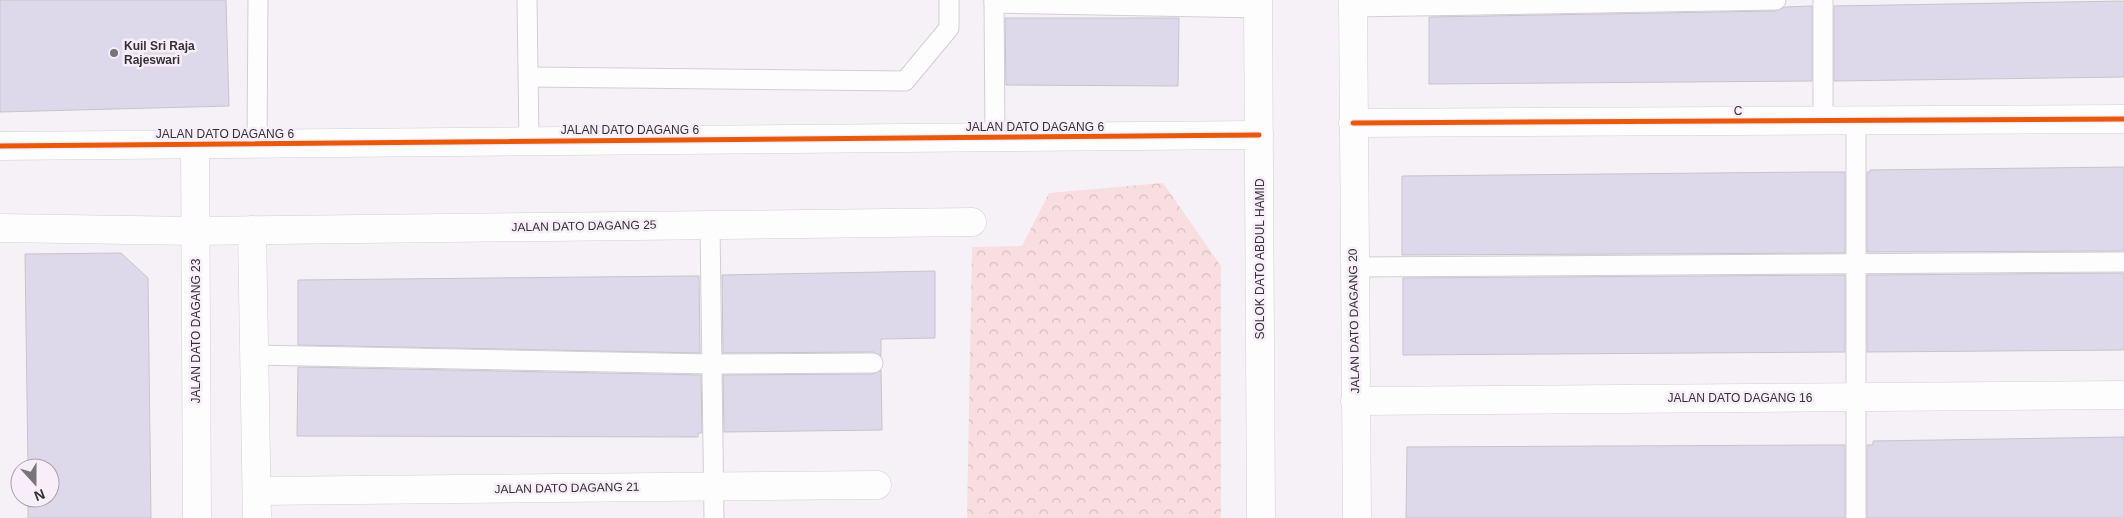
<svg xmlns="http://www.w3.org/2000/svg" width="2124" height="518" viewBox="0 0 2124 518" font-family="Arial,sans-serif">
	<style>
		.forest { fill: url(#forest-crowns) }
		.building { fill: #ded8eb; stroke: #c7c4c9 }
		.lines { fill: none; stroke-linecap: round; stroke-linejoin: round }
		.service-casing { stroke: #d2ced3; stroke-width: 21 }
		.minor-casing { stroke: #d2ced3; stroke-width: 29 }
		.service { stroke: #fefdfe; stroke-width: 19 }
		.minor { stroke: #fefdfe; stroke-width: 28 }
		.cycleway-casing { stroke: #f7eef9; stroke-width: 8 }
		.cycleway { stroke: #e8590c; stroke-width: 5 }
		.poi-dot { fill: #787479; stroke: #f7eef9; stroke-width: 2 }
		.labels { text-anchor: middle; stroke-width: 5; stroke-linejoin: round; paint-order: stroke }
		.poi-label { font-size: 12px; font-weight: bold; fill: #343135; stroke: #f7eef9; text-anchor: start }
		.street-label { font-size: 12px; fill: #343135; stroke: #f7eef9 }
	</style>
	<defs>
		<pattern id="forest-crowns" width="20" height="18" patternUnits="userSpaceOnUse" patternTransform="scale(1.25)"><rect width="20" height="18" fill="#f8dee0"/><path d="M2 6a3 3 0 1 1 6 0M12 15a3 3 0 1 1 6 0" fill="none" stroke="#d5bfc1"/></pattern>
	</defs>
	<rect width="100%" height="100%" fill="#f6f1f6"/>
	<polygon class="forest" points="1163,183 1221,266 1221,518 967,518 972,247 1022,246 1049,193"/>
	<g class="building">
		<polygon points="0,0 226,0 229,106 0,112"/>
		<polygon points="2124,1 2124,77 1834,81 1834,6"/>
		<polygon points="1812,6 1812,81 1429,84 1429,17 1776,11 1785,7"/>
		<polygon points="1005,18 1179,18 1178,86 1006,85"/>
		<polygon points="2124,167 2124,251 1867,252 1867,172 1870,172 1870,170"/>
		<polygon points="1815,172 1845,172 1845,253 1402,255 1402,176"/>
		<polygon points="121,253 148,278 151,518 28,518 28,498 50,498 50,468 28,468 25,254"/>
		<polygon points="935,271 935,338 881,339 881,356 873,352 723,353 722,275"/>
		<polygon points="2124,273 2124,350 1867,352 1867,275"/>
		<polygon points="1845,275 1845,352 1403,355 1403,278"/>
		<polygon points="690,276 699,276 700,353 298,345 298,280"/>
		<polygon points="298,367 701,375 702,433 698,433 698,437 297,436"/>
		<polygon points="881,370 882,430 724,432 723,375 873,374"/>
		<polygon points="2124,437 2124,518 1867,518 1867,445 1873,445 1873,441"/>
		<polygon points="1819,445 1845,445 1845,518 1406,518 1407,447"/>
	</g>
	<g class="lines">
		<g class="service-casing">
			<g id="service">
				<polyline points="527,0 529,141"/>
				<polyline points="994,0 995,137"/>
				<polyline points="1823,0 1823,121"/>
				<polyline points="994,3 1259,8"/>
				<polyline points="1353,7 1776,0"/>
				<polyline points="528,77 905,81 949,28 949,0"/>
				<polyline points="257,143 258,0"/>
				<polyline points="710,225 714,518"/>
				<polyline points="1354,267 2124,262"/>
				<polyline points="255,355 712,364 873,363"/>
				<polyline points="1856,518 1856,120"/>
			</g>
		</g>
		<g class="minor-casing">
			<g id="minor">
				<polyline points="1258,0 1261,518"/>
				<polyline points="1353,0 1357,518"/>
				<polyline points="1353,123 2124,119"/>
				<polyline points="195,144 197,518"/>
				<polyline points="0,146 1259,135"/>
				<polyline points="0,228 195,231 972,222"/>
				<polyline points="252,230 257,518"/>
				<polyline points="1355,401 2124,395"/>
				<polyline points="257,491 877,485"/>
			</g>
		</g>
		<use href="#service" class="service"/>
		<use href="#minor" class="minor"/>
		<g class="cycleway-casing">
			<g id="cycleway">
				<polyline points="1353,123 2124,119"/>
				<polyline points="0,146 1259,135"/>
			</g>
		</g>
		<use href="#cycleway" class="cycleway"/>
	</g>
	<circle class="poi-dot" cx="114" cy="53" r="5"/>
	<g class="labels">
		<g class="poi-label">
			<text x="124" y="50">Kuil Sri Raja<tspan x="124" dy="14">Rajeswari</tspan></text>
		</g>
		<g class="street-label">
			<text x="1738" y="115">C</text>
			<text x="1035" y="131">JALAN DATO DAGANG 6</text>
			<text x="630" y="134">JALAN DATO DAGANG 6</text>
			<text x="225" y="138">JALAN DATO DAGANG 6</text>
			<text transform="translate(584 226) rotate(-1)" y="4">JALAN DATO DAGANG 25</text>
			<text transform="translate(1260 259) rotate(-90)" y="4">SOLOK DATO ABDUL HAMID</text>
			<text transform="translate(1354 321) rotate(-91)" y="4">JALAN DATO DAGANG 20</text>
			<text transform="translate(196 331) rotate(-90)" y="4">JALAN DATO DAGANG 23</text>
			<text x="1740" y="402">JALAN DATO DAGANG 16</text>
			<text transform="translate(567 488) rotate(-1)" y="4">JALAN DATO DAGANG 21</text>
		</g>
	</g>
	<g transform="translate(35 483) rotate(159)"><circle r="24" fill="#f7eef9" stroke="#a9a2ab"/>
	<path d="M0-4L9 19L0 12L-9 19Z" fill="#787479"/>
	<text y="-8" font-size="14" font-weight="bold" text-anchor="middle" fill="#343135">N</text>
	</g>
</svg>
